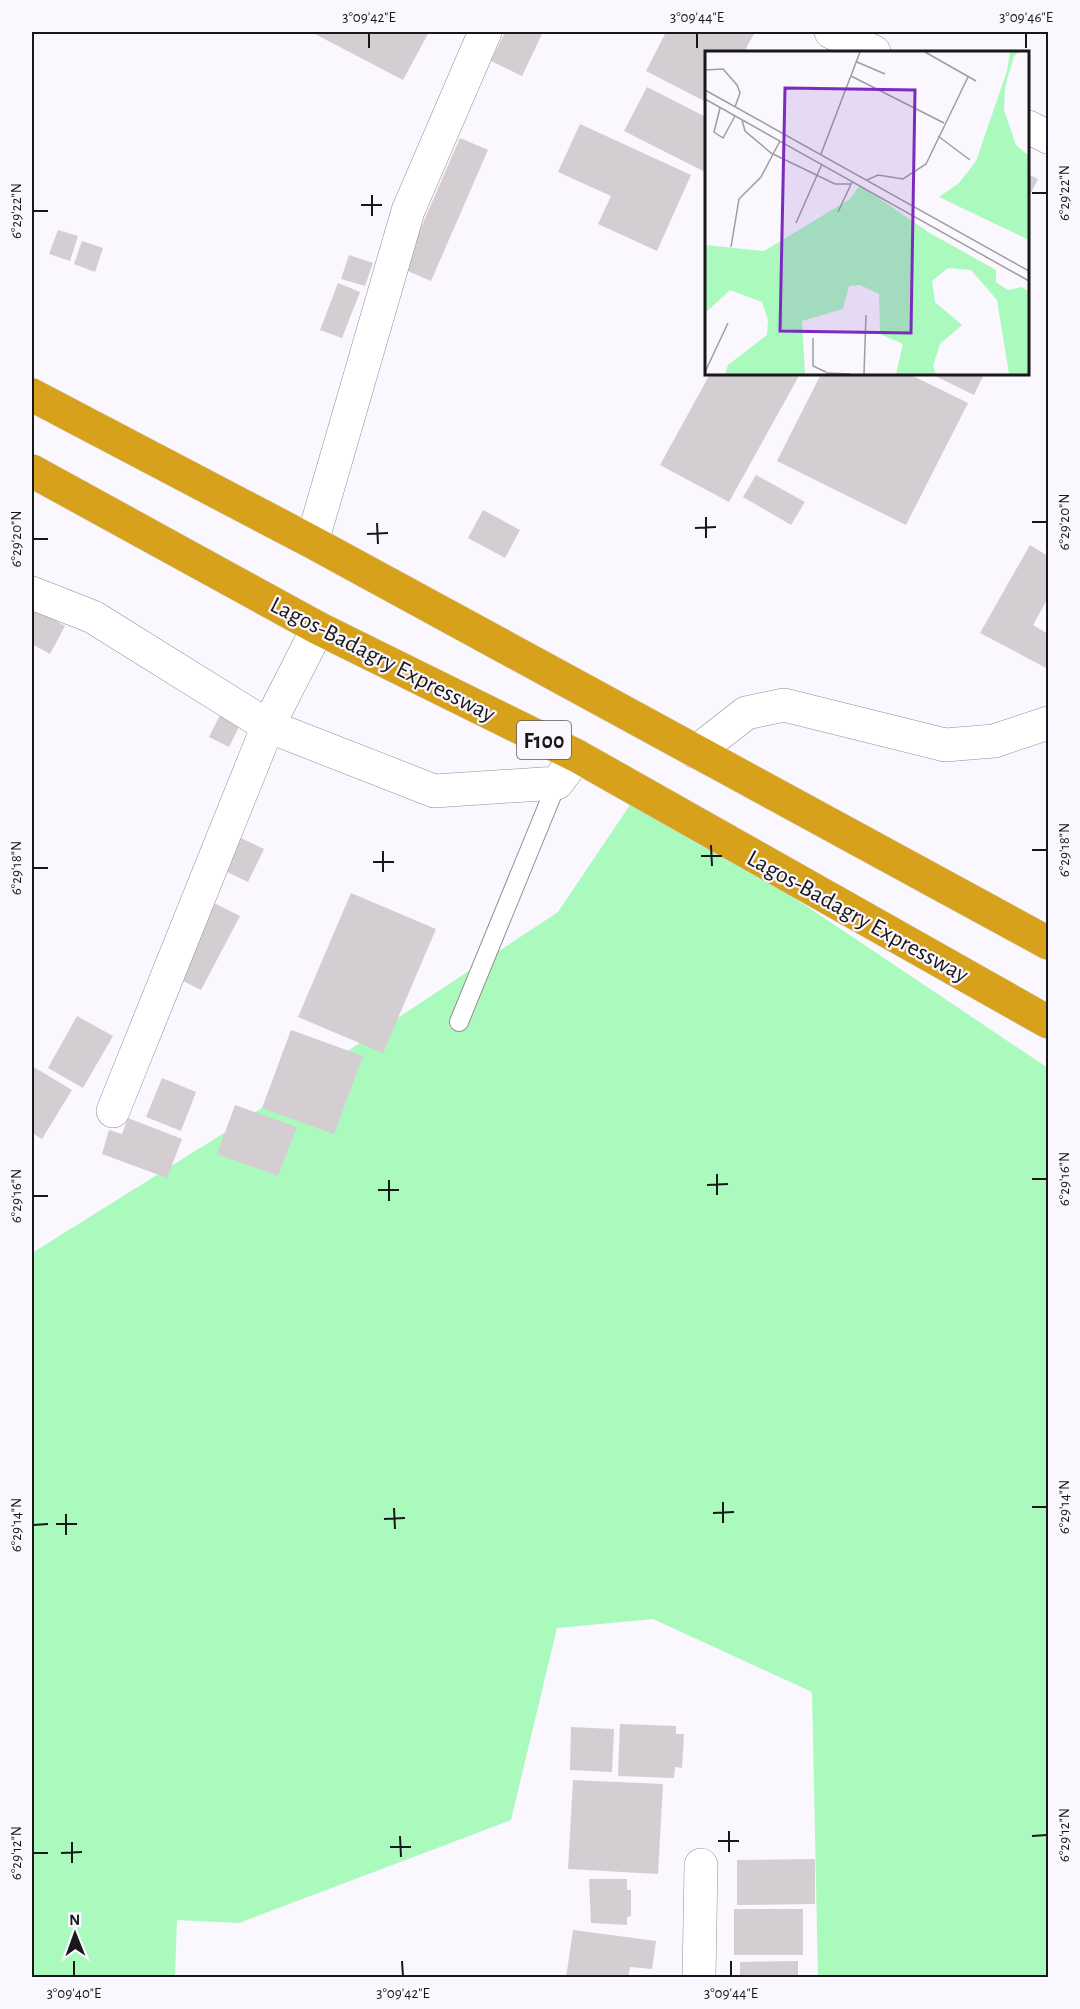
<svg xmlns="http://www.w3.org/2000/svg" width="1080" height="2009" viewBox="0 0 1080 2009" font-family="'Alegreya Sans',sans-serif">
	<style>
		.green { fill: #aafabe }
		.building { fill: #d4ced2 }
		.lines { fill: none; stroke-linecap: round; stroke-linejoin: round }
		.lane-casing { stroke: #908e94; stroke-width: 20 }
		.street-casing { stroke: #908e94; stroke-width: 34 }
		.highway-casing { stroke: #d5d5d6; stroke-width: 34 }
		.lane { stroke: #fff; stroke-width: 18 }
		.street { stroke: #fff; stroke-width: 33 }
		.highway { stroke: #d7a11b; stroke-width: 33 }
		.ticks { fill: none; stroke: #181719; stroke-width: 2 }
		.labels { text-anchor: middle; stroke-width: 4.5; stroke-linejoin: round; paint-order: stroke }
		.shield { fill: #faf7fe; stroke: #5c5a5e; stroke-width: 1.5 }
		.shield-label { font-size: 22px; font-weight: bold; fill: #181719 }
		.street-label { font-size: 24px; fill: #181719; stroke: #faf7fe }
		.inset-road { fill: none; stroke: #a09da2; stroke-width: 1.5 }
		.view { fill: #7b2cbf; fill-opacity: 0.15; stroke: #7b2cbf; stroke-width: 3 }
		.inset-edge { fill: none; stroke: #181719; stroke-width: 3 }
		.neatline { fill: none; stroke: #181719; stroke-width: 2 }
		.ticks-label { font-size: 15px; text-anchor: middle; fill: #181719 }
	</style>
	<rect width="100%" height="100%" fill="#faf7fe"/>
	<polygon class="green" points="638,793 1048,1068 1048,1977 818,1977 812,1692 653,1619 557,1628 511,1820 239,1923 177,1920 175,1977 32,1978 32,1253 216,1138 558,912"/>
	<g class="building">
		<polygon points="311,32 429,32 403,80"/>
		<polygon points="505,32 543,32 522,76 491,61"/>
		<polygon points="666,32 755,32 744,52 706,52 706,102 646,71"/>
		<polygon points="647,87 706,117 706,164 703,171 624,131"/>
		<polygon points="580,124 691,175 657,251 598,224 611,196 558,172"/>
		<polygon points="460,138 488,150 431,281 403,269"/>
		<polygon points="1028,174 1038,179 1028,199"/>
		<polygon points="58,230 78,236 70,261 49,254"/>
		<polygon points="82,241 103,248 95,272 74,264"/>
		<polygon points="349,255 373,263 365,286 341,279"/>
		<polygon points="338,283 360,292 342,338 320,330"/>
		<polygon points="710,374 800,374 729,502 660,465"/>
		<polygon points="821,374 909,374 968,403 906,525 777,461"/>
		<polygon points="931,374 984,374 974,395"/>
		<polygon points="756,475 805,502 791,525 743,497"/>
		<polygon points="483,510 520,530 505,558 468,538"/>
		<polygon points="1030,545 1048,556 1048,598 1033,625 1048,634 1048,669 980,633"/>
		<polygon points="32,607 65,626 50,654 32,644"/>
		<polygon points="220,715 240,725 229,747 209,737"/>
		<polygon points="239,837 264,849 248,882 223,870"/>
		<polygon points="351,893 436,929 383,1053 298,1017"/>
		<polygon points="212,902 240,916 201,990 173,976"/>
		<polygon points="77,1016 113,1036 83,1088 48,1068"/>
		<polygon points="291,1030 363,1056 334,1134 262,1108"/>
		<polygon points="32,1066 72,1090 42,1139 32,1133"/>
		<polygon points="162,1078 196,1092 181,1131 146,1117"/>
		<polygon points="235,1105 297,1127 278,1176 217,1154"/>
		<polygon points="128,1118 182,1139 167,1178 102,1154 109,1130 122,1134"/>
		<polygon points="620,1724 676,1726 676,1734 684,1734 682,1768 675,1767 674,1778 618,1776"/>
		<polygon points="571,1727 614,1729 612,1772 570,1770"/>
		<polygon points="573,1780 663,1784 658,1874 568,1869"/>
		<polygon points="815,1859 815,1904 737,1905 737,1860"/>
		<polygon points="589,1879 627,1879 627,1890 631,1890 631,1916 627,1917 627,1925 591,1923"/>
		<rect x="734" y="1909" width="69" height="46"/>
		<polygon points="573,1930 656,1941 652,1969 630,1967 628,1978 566,1978"/>
		<polygon points="798,1961 798,1978 740,1978 740,1962"/>
	</g>
	<g class="lines">
		<g class="lane-casing">
			<polyline id="lane" points="459,1022 557,783"/>
		</g>
		<g class="street-casing">
			<g id="street">
				<polyline points="831,32 874,52"/>
				<polyline points="1028,127 1048,137"/>
				<polyline points="312,542 408,211 485,32"/>
				<polyline points="32,593 93,617 268,726 434,791 557,783 577,756"/>
				<polyline points="696,752 746,713 784,705 945,745 994,741 1048,723"/>
				<polyline points="113,1111 268,726 318,628"/>
				<polyline points="699,1978 701,1865"/>
			</g>
		</g>
		<g class="highway-casing">
			<g id="highway">
				<polyline points="32,395 312,542 1048,943"/>
				<polyline points="32,471 318,628 577,756 1048,1022"/>
			</g>
		</g>
		<use href="#lane" class="lane"/>
		<use href="#street" class="street"/>
		<use href="#highway" class="highway"/>
	</g>
	<path class="ticks" d="M369 33V48M697 33V48M1026 33V48M1032 193H1047M372 195V216M361 205H382M33 211H48M706 517V538M1032 522H1047M377 523 378 544M695 528 716 527M367 534 388 533M33 539H48M711 845 712 866M1032 850H1047M383 851V872M701 856H722M373 862H394M33 868H48M717 1174V1195M1032 1179H1047M389 1180V1201M707 1185 728 1184M378 1190H399M33 1196H48M723 1502V1523M1032 1507H1047M394 1508 395 1529M713 1513 734 1512M66 1514V1535M384 1519 405 1518M56 1524H77M33 1525 48 1524M729 1831V1852M400 1836 401 1857M1032 1836 1047 1835M718 1841H739M72 1842V1863M390 1847H411M33 1853H48M61 1853 82 1852M74 1961V1976M402 1961 403 1976M731 1961V1976"/>
	<g class="labels">
		<rect class="shield" x="517" y="721" width="54" height="38" rx="4.5"/>
		<g class="shield-label">
			<text x="544" y="748">F100</text>
		</g>
		<g class="street-label">
			<text transform="translate(383 659) rotate(27)" y="8">Lagos-Badagry Expressway</text>
			<text transform="translate(858 916) rotate(29)" y="8">Lagos-Badagry Expressway</text>
		</g>
	</g>
	<g transform="translate(705 51)">
		<rect width="324" height="324" fill="#faf7fe"/>
		<path d="M305 1H314L309 5 300 36 299 59 311 94 324 105V189L234 146 254 132 271 110 302 20ZM155 134 223 181 291 219V231L303 239 317 236 324 241V323H304L292 249 266 219 243 217 227 230 230 251 257 274 235 293 228 315 231 323H191L198 293 175 283 174 243 155 234 144 235 138 258 97 270 100 323H20L23 314 62 284 63 269 57 251 25 239 0 262V194L59 200 145 148Z" fill="#aafabe"/>
		<path class="inset-road" d="M220 1 271 30M152 11 180 23M0 19 18 18 32 34 35 42 30 56M146 25 239 72M0 39 324 220M0 48 324 230M15 57 9 81 18 87 30 65M37 69 40 80 66 102 130 133H145M233 85 265 109M116 103 155 1M162 129 173 124 198 128 221 113 263 26M133 161 147 131M91 172 117 113M26 196 34 148 56 126 75 90M108 287V315L121 321M0 321 23 272M121 322 145 323M159 323 161 264"/>
		<path class="view" d="M80 37 210 39 206 282 75 280Z"/>
		<rect width="324" height="324" class="inset-edge"/>
	</g>
	<rect width="1080" height="2009" fill="none" stroke="#faf7fe" stroke-width="66"/>
	<g transform="translate(75 1934) rotate(359)" stroke="#faf7fe" stroke-width="4.5" paint-order="stroke">
	<path d="M0-4.5L10 22L0 15L-10 22Z" fill="#181719"/>
	<text y="-9" font-size="16" font-weight="bold" text-anchor="middle" fill="#181719">N</text>
	</g>
	<rect x="33" y="33" width="1014" height="1943" class="neatline"/>
	<g class="ticks-label">
		<text x="369" y="22">3°09'42"E</text>
		<text x="697" y="22">3°09'44"E</text>
		<text x="1026" y="22">3°09'46"E</text>
		<text transform="translate(1064 193) rotate(-90)" y="5">6°29'22"N</text>
		<text transform="translate(16 211) rotate(-90)" y="5">6°29'22"N</text>
		<text transform="translate(1064 522) rotate(-90)" y="5">6°29'20"N</text>
		<text transform="translate(16 539) rotate(-90)" y="5">6°29'20"N</text>
		<text transform="translate(1064 850) rotate(-90)" y="5">6°29'18"N</text>
		<text transform="translate(16 868) rotate(-90)" y="5">6°29'18"N</text>
		<text transform="translate(1064 1179) rotate(-90)" y="5">6°29'16"N</text>
		<text transform="translate(16 1196) rotate(-90)" y="5">6°29'16"N</text>
		<text transform="translate(1064 1507) rotate(-90)" y="5">6°29'14"N</text>
		<text transform="translate(16 1525) rotate(-90)" y="5">6°29'14"N</text>
		<text transform="translate(1064 1835) rotate(-90)" y="5">6°29'12"N</text>
		<text transform="translate(16 1853) rotate(-90)" y="5">6°29'12"N</text>
		<text x="74" y="1998">3°09'40"E</text>
		<text x="403" y="1998">3°09'42"E</text>
		<text x="731" y="1998">3°09'44"E</text>
	</g>
</svg>
